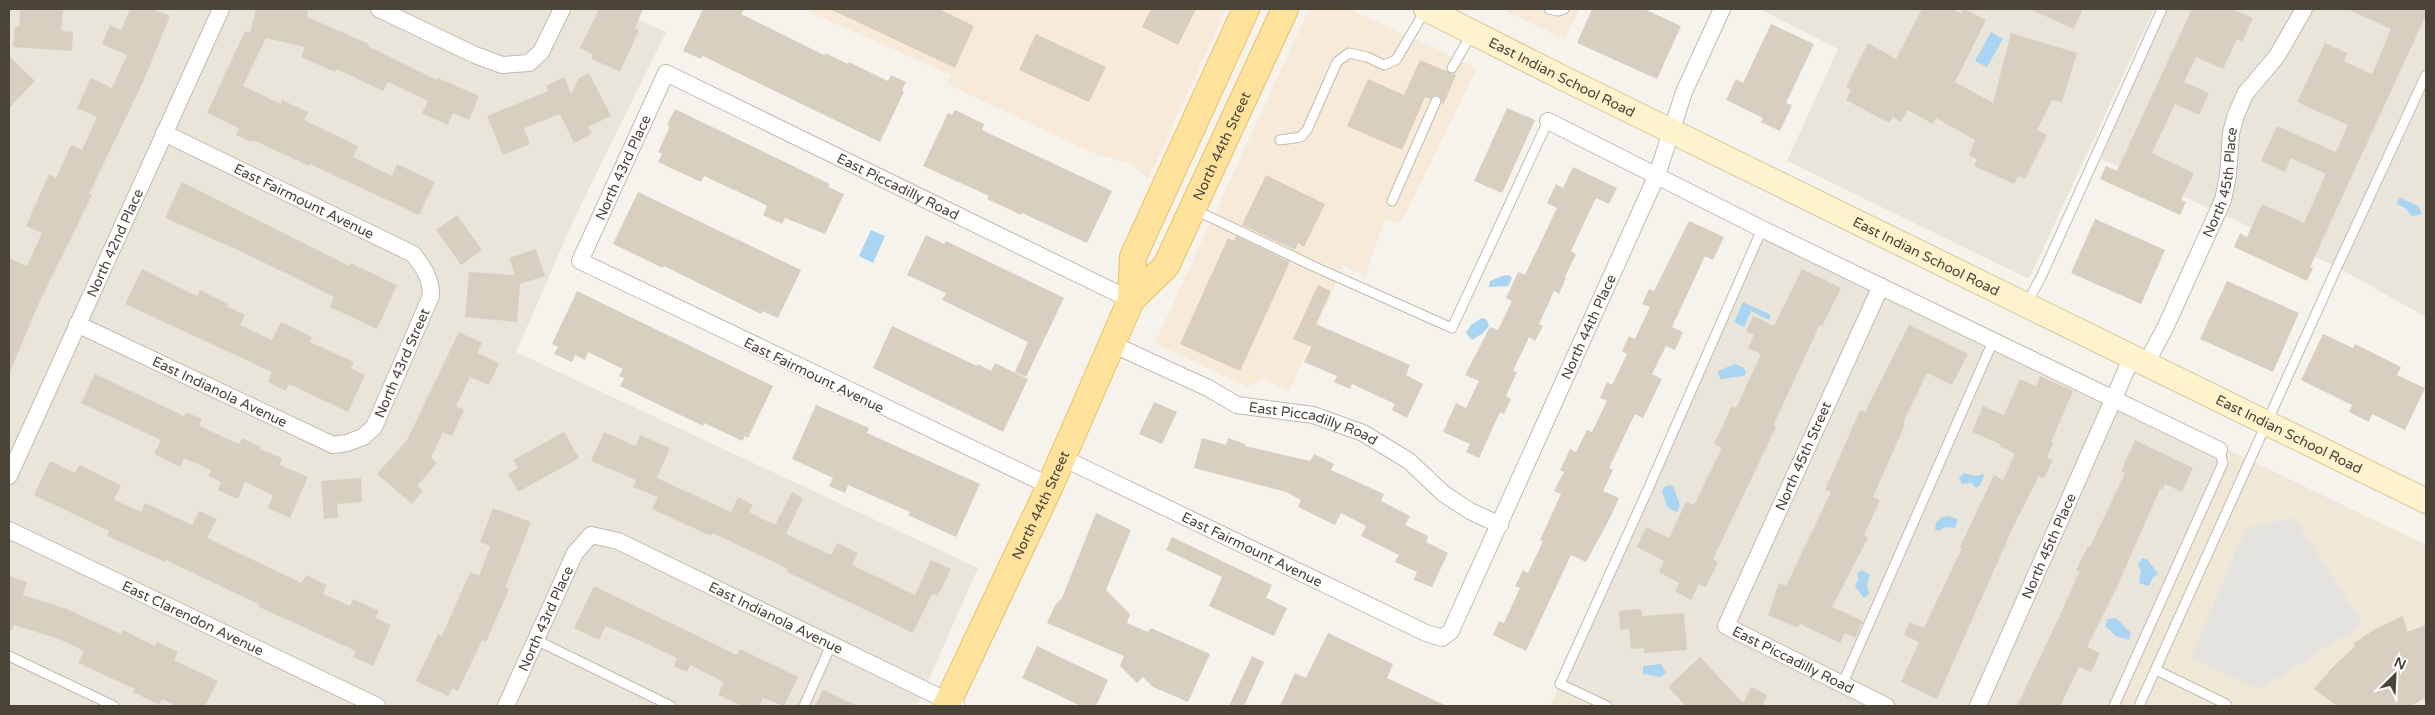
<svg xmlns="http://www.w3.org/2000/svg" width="2435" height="715" viewBox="0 0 2435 715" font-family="'Varela Round',sans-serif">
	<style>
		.residential { fill: #eae5da }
		.commercial { fill: #f7ead8 }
		.education { fill: #efe8d6 }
		.parking { fill: #e5e3e0 }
		.water { fill: #a9d4f2 }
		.building { fill: #d8cfc1 }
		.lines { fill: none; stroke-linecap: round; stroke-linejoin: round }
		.lane-casing { stroke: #c2bbae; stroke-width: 11 }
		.street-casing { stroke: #c2bbae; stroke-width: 18 }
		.secondary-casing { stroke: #d6c79b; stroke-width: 26 }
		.primary-casing { stroke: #e6c16a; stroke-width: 28 }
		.lane { stroke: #fff; stroke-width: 9 }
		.street { stroke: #fff; stroke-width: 16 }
		.secondary { stroke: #fff3cd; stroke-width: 24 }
		.primary { stroke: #ffe39c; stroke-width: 26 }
		.labels { text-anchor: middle; stroke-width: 4; stroke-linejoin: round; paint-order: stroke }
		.street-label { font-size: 14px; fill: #4b4439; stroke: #fff }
	</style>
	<rect width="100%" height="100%" fill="#f6f3ec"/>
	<g class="residential">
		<polygon points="9,9 616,9 666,32 575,217 516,352 978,568 917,706 9,706"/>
		<polygon points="1760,9 2154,9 2029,279 1787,161 1838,49"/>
		<polygon points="2165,9 2426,9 2426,317 2337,267 2095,156"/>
		<polygon points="1762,229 2229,450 2114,706 1607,706 1560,684"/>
	</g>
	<g class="commercial">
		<polygon points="803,9 1226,9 1148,179 1132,164 1093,153 947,84 951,75"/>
		<polygon points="1309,9 1350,9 1477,68 1401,223 1385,218 1365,277 1344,265 1289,392 1264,379 1247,387 1155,343"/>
		<polygon points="1502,9 1580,9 1565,39"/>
	</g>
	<g class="education">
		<polygon points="2229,450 2426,545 2426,706 2114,706"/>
		<polygon points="1560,684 1607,706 1550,706"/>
	</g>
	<polygon class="parking" points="2294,518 2363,624 2260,689 2191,658 2246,528"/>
	<g class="water">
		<polygon points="1991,32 2003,39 1987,67 1975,61"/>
		<polygon points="2399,197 2418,206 2422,214 2412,216 2405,208 2397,204"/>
		<polygon points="871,230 885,236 873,263 859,256"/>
		<polygon points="1509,275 1512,278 1508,286 1489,287 1490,281 1502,276"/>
		<polygon points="1743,302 1771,315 1769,320 1751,311 1744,327 1734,322"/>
		<polygon points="1482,318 1487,320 1489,326 1483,333 1472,340 1466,333 1471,325"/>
		<polygon points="1735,364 1744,368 1746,373 1744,376 1720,379 1718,371"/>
		<polygon points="1964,473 1976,476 1983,474 1984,476 1980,486 1976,488 1972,483 1962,484 1959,478"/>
		<polygon points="1669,485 1673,486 1680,505 1677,512 1668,508 1662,492 1664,487"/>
		<polygon points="1949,516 1958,519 1955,528 1945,527 1938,531 1935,530 1936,522 1942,517"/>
		<polygon points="2142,558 2147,559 2158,574 2153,577 2149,586 2139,583 2141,571 2138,565"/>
		<polygon points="1862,570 1870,575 1867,584 1869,594 1864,598 1855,586 1858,580 1857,573"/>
		<polygon points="2116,618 2131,633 2129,640 2116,636 2105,626 2108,619"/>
		<polygon points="1661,664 1666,673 1661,677 1643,674 1643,666"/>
	</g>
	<g class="building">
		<polygon points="20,9 63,9 61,31 73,32 72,51 13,47 15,26 19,27"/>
		<polygon points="130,9 153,9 170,16 143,82 89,194 92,195 39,303 9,374 9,258 27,266 42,233 26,226 49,174 56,178 71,145 82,150 97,117 77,108 91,78 112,88 127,55 102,44 110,25 121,30"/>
		<polygon points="256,9 300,9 308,11 307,17 369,44 368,46 437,80 438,78 479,96 469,120 453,113 448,125 422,113 428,101 388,82 383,91 337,69 335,72 301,57 305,47 266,38 243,86 281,104 282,100 308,112 304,120 358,146 353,157 392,176 397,164 435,182 419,215 310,164 309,166 253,140 252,142 236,135 239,128 207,113 245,31 250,33"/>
		<polygon points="599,9 643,9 635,28 639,30 620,72 592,59 592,54 580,48"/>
		<polygon points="703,9 744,9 741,14 824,55 825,53 848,64 849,62 888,81 891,75 906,82 902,90 904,92 880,142 703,56 701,59 683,51"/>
		<polygon points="830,9 939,9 974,26 955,68"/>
		<polygon points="1151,9 1196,9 1178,45 1142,27"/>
		<polygon points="1592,9 1644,9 1681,26 1657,79 1577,43"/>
		<polygon points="1922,9 1951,9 1960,13 1964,9 1986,20 1955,82 1993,103 2011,33 2077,53 2062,102 2052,100 2037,130 2047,135 2025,179 2018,176 2014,184 1974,166 1977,159 1969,155 1975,140 1936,118 1933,124 1908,110 1901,122 1893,117 1889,123 1846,100 1851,90 1846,87 1868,43 1896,59"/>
		<polygon points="2030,9 2083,9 2074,29"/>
		<polygon points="2192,9 2231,9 2253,18 2242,42 2237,39 2223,69 2196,57 2184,82 2209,93 2199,115 2175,104 2152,153 2194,173 2181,200 2186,202 2180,215 2100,179 2106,166 2117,171"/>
		<polygon points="2347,9 2426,9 2426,15 2310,267 2313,268 2307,281 2234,247 2240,233 2247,237 2262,204 2304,223 2326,174 2291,158 2285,172 2261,161 2277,126 2336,152 2348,125 2297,102 2325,43 2347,53 2344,61 2372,74 2391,29"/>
		<polygon points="1771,24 1814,44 1786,103 1792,105 1780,131 1761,122 1763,118 1726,100 1736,79 1743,83"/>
		<polygon points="1036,34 1106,67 1089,102 1019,70"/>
		<polygon points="9,56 35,81 9,108"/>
		<polygon points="1420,60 1456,75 1443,105 1441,98 1438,95 1433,96 1430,99 1425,97 1402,150 1347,126 1368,79 1404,95"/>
		<polygon points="589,73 611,116 588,127 591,134 574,143 560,114 524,128 530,144 503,155 487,116 548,91 546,86 564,77 571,94 579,78"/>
		<polygon points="1507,108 1535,120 1502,193 1474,181"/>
		<polygon points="675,109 830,184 828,187 844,194 825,234 785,218 782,224 763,215 767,206 758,201 704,176 701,182 658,162 662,154 658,152 670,126 667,125"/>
		<polygon points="955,110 984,124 982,130 1112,191 1087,243 1022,213 1021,215 987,199 989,196 923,166 948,113 952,115"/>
		<polygon points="1573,167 1617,188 1609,204 1596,198 1571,251 1576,254 1565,277 1566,278 1559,294 1554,291 1539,324 1543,326 1535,341 1529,337 1513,371 1517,372 1506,396 1511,399 1504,414 1500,412 1479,458 1466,452 1470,444 1443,432 1456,403 1466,408 1479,381 1465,375 1490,327 1498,330 1512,301 1506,298 1518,272 1525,275 1557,208 1547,203 1556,184 1563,188"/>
		<polygon points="1266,175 1325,204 1304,247 1298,243 1295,250 1242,225"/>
		<polygon points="182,182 349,266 350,263 397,285 377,329 330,307 334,297 240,251 165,218"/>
		<polygon points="638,192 801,270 778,318 762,311 761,314 664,266 663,268 613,244"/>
		<polygon points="457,215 482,250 461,265 436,230"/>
		<polygon points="2095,219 2165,250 2141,304 2071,273"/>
		<polygon points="1689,221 1724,237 1713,260 1705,256 1672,327 1683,332 1675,350 1666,346 1652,374 1662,379 1643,418 1635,414 1609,468 1613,470 1603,491 1619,498 1610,518 1586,562 1571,555 1526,651 1493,635 1499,621 1504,623 1520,588 1515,586 1523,570 1528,573 1543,541 1540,540 1561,494 1554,491 1564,472 1560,470 1570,449 1576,452 1587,430 1592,432 1607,401 1600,398 1607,382 1612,385 1627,354 1622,351 1629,336 1635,339 1650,307 1642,304 1649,289 1654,291"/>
		<polygon points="926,235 944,244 946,241 1064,298 1026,377 1015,372 1028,342 942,300 946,293 907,275"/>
		<polygon points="1236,236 1290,262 1240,371 1180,344 1228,238 1234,241"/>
		<polygon points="536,249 545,276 520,284 517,322 465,317 469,272 515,275 509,258"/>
		<polygon points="142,269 197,296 200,290 228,304 227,306 245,315 240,325 272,340 281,322 312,337 310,342 354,362 351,368 365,375 348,412 289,384 286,391 268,382 272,372 125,304"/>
		<polygon points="1802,269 1841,288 1822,326 1820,324 1773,426 1776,427 1713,559 1718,562 1706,587 1699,584 1691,600 1675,591 1679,583 1659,572 1664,561 1637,547 1646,527 1669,538 1686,502 1694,505 1722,448 1714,444 1732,406 1736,408 1761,354 1748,348 1754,335 1746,332 1753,316 1774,326"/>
		<polygon points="2227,281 2299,313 2273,372 2200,339"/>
		<polygon points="1318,285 1331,291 1316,324 1410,365 1406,375 1423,384 1407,418 1392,410 1395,404 1352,384 1350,389 1334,382 1337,376 1304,362 1311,347 1293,339"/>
		<polygon points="577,291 773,386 748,438 745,436 742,441 704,423 703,426 620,386 624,378 619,376 623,369 588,352 585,360 575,355 572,362 554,354 558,347 552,344"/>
		<polygon points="1909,325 1968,354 1952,385 1927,373 1903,423 1905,424 1873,497 1880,500 1864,535 1868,538 1832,607 1863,621 1855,638 1845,633 1840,643 1800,624 1798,628 1768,615 1779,583 1786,586 1831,492 1825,490 1860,410 1865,412"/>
		<polygon points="892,326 977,366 978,364 991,371 995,363 1028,379 1003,432 873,368"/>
		<polygon points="459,332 482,343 477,353 499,363 489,385 470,377 456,406 464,410 452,436 443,432 431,458 437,463 417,486 423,491 412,504 377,474 407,440"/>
		<polygon points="2323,334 2353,348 2355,344 2401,367 2397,375 2425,388 2405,430 2372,414 2369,422 2349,412 2352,405 2301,380"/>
		<polygon points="95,374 184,416 186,412 202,419 199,426 239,444 242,438 261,447 260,449 282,458 280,465 308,477 290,518 268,508 273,495 245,482 238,499 218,490 221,482 208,476 211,470 184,458 180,467 154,454 161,440 81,403"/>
		<polygon points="2040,376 2073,391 2051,442 2053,444 2047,457 2053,460 2044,478 2039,476 2013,527 1937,699 1901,682 1919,642 1904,635 1910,622 1924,628 1962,548 1960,547 1994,475 2003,480 2015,454 1999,446 2000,444 1972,432 1983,406 2004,415 2020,379 2036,386"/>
		<polygon points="1154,402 1177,412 1162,444 1139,434"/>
		<polygon points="816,405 869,428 867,433 980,484 956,537 908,515 910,512 848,485 845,493 829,486 833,478 792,459"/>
		<polygon points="564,432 579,458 518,492 508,474 518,468 513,460"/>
		<polygon points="604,432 636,446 640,435 670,448 657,478 731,512 738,497 753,505 749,512 775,525 792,492 803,498 786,534 831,555 837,543 858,553 852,565 915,595 931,560 951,569 938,596 932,594 913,633 787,572 788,569 713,533 711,536 652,509 658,497 633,487 636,480 591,461"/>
		<polygon points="1202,438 1226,445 1228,438 1245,444 1245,446 1310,461 1314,454 1334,464 1331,470 1384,494 1381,501 1410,516 1405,525 1428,536 1426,542 1448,553 1432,587 1414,580 1417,572 1395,562 1399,555 1361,536 1366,526 1341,513 1335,525 1298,507 1301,500 1286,492 1194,468"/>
		<polygon points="2135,440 2193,468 2182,492 2165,484 2162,490 2160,489 2116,589 2087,647 2100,653 2091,672 2079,667 2060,706 2017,706 2062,611 2079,572 2076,570 2088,546 2090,547 2125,473 2121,471"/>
		<polygon points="50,461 75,473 79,465 121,485 114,500 141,512 145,503 192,525 199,511 217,519 207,538 302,583 306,575 327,585 323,594 350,606 353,599 379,611 375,618 391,625 373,666 353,657 356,651 259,607 260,605 166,560 165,562 107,536 109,531 34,495"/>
		<polygon points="361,478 362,502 337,504 338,518 324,519 321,481"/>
		<polygon points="493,508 531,522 505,588 509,589 486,642 482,640 458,691 452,688 448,696 416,681 438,634 442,636 470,572 479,576 490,546 480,542"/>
		<polygon points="1096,513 1131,530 1106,590 1130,614 1127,623 1148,632 1151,628 1210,654 1188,702 1153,687 1143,677 1137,683 1120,666 1124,656 1047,623 1055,605 1062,598"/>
		<polygon points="1172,537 1272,585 1266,598 1287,608 1274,636 1209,606 1222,577 1166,550"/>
		<polygon points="9,576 27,582 23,595 67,609 121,634 123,630 155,646 157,642 178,652 174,660 218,681 205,706 176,706 162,699 159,705 133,692 135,689 78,663 84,651 59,639 14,625 12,630 9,630"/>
		<polygon points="594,586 737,655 740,649 798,677 784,706 763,698 759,706 742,706 718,695 724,682 690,665 687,672 674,666 677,658 643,642 606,626 599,640 574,628"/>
		<polygon points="1641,609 1642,616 1684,613 1687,650 1644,653 1644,648 1631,649 1629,629 1620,630 1619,611"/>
		<polygon points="2403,616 2407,632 2426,625 2426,697 2411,706 2337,706 2314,689 2331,669 2355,646 2353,644 2375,629"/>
		<polygon points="1328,633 1393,664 1387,678 1447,706 1280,706 1295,673 1306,678"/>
		<polygon points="1037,646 1108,680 1096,706 1081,706 1022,678"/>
		<polygon points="1252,656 1264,662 1244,706 1229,706"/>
		<polygon points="1700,657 1743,703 1751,687 1767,695 1762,706 1686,706 1668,687"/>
		<polygon points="823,690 858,706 815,706"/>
	</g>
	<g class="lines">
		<g class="lane-casing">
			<g id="lane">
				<polyline points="1549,9 1558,11 1564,9"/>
				<polyline points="1452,68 1472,33"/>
				<polyline points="1280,140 1301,137 1307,130 1337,62 1349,53 1367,57 1384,65 1396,60 1426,9"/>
				<polyline points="1392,201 1436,101"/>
				<polyline points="1193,209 1315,267 1452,328 1548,121"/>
				<polyline points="2027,303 2042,275 2162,9"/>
				<polyline points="536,640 671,706"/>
				<polyline points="9,656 114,706"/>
				<polyline points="2156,670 2226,704 2227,706"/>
				<polyline points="1842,685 1994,339"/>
				<polyline points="804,706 831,645"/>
				<polyline points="1607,706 1560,684 1649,487 1762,229"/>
				<polyline points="2114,706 2223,463 2219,450"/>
				<polyline points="2139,706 2337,267 2426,75"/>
			</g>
		</g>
		<g class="street-casing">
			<g id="street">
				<polyline points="379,9 475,55 502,65 529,63 541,52 562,9"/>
				<polyline points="1548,121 1762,229 2219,450"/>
				<path id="s1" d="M1881 286 1726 626 1886 706"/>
				<path id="s2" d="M77 324 333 445 347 443 363 437 374 427 431 296C431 278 424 268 413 254L164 133"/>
				<path id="s3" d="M1112 344 1208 388 1237 405 1313 415 1363 433 1409 461 1444 494 1470 511 1500 525"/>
				<path id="s4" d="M2146 364 2166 326 2223 200 2228 175 2231 133 2236 115 2245 94 2277 56 2304 9"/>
				<path id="s5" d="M1063 458 1426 633 1442 638 1451 631 1454 624 1657 175 1684 92 1722 9"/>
				<path id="s6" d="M9 476 221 9"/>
				<path id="s7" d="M1050 486 580 261 666 73 1131 300"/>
				<path id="s8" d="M9 530 377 706"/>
				<path id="s9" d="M506 706 575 553 591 535 618 541 956 705"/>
				<path id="s10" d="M1978 706 2132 357"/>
			</g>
		</g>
		<g class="secondary-casing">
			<g id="secondary">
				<path id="s11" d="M1426 9 1567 80 2426 501"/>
			</g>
		</g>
		<g class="primary-casing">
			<g id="primary">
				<path id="s12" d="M1131 300 1166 266 1285 9"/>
				<path id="s13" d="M946 706 1050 486 1131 300 1133 257 1246 9"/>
			</g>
		</g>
		<use href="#lane" class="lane"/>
		<use href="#street" class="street"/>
		<use href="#secondary" class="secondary"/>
		<use href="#primary" class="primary"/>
	</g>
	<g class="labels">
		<g class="street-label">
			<text dy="5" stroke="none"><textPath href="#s11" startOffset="152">East Indian School Road</textPath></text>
			<text dy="5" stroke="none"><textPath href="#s12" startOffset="181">North 44th Street</textPath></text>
			<text dy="5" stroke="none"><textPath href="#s7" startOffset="624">North 43rd Place</textPath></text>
			<text dy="5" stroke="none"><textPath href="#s4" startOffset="198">North 45th Place</textPath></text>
			<text dy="5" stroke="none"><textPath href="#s7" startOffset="986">East Piccadilly Road</textPath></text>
			<text transform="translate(304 201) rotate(26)" y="5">East Fairmount Avenue</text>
			<text dy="5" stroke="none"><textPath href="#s6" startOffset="256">North 42nd Place</textPath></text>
			<text dy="5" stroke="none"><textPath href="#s11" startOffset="558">East Indian School Road</textPath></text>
			<text dy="5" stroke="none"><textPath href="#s5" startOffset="765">North 44th Place</textPath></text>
			<text dy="5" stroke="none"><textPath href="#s2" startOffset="399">North 43rd Street</textPath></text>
			<text transform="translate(814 375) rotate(26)" y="5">East Fairmount Avenue</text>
			<text dy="5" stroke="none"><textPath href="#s2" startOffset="158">East Indianola Avenue</textPath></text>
			<text dy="5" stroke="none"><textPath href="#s3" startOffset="218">East Piccadilly Road</textPath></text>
			<text dy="5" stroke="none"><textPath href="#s11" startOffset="962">East Indian School Road</textPath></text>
			<text transform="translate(1803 456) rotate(-66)" y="5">North 45th Street</text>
			<text dy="5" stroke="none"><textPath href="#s13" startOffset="222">North 44th Street</textPath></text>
			<text dy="5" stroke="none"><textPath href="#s10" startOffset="175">North 45th Place</textPath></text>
			<text dy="5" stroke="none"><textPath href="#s5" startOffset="210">East Fairmount Avenue</textPath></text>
			<text dy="5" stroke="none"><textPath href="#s8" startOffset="204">East Clarendon Avenue</textPath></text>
			<text dy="5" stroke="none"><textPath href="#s9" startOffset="395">East Indianola Avenue</textPath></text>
			<text dy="5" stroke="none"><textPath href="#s9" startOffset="96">North 43rd Place</textPath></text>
			<text dy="5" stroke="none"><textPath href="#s1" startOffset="449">East Piccadilly Road</textPath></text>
		</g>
	</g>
	<rect width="2435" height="715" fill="none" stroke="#4b4439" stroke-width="20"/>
	<g transform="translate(2395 675) rotate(24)" stroke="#ffffff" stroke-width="4" paint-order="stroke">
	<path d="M0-4L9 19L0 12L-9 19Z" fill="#4b4439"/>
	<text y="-8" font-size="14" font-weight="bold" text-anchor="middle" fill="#4b4439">N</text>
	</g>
</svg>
